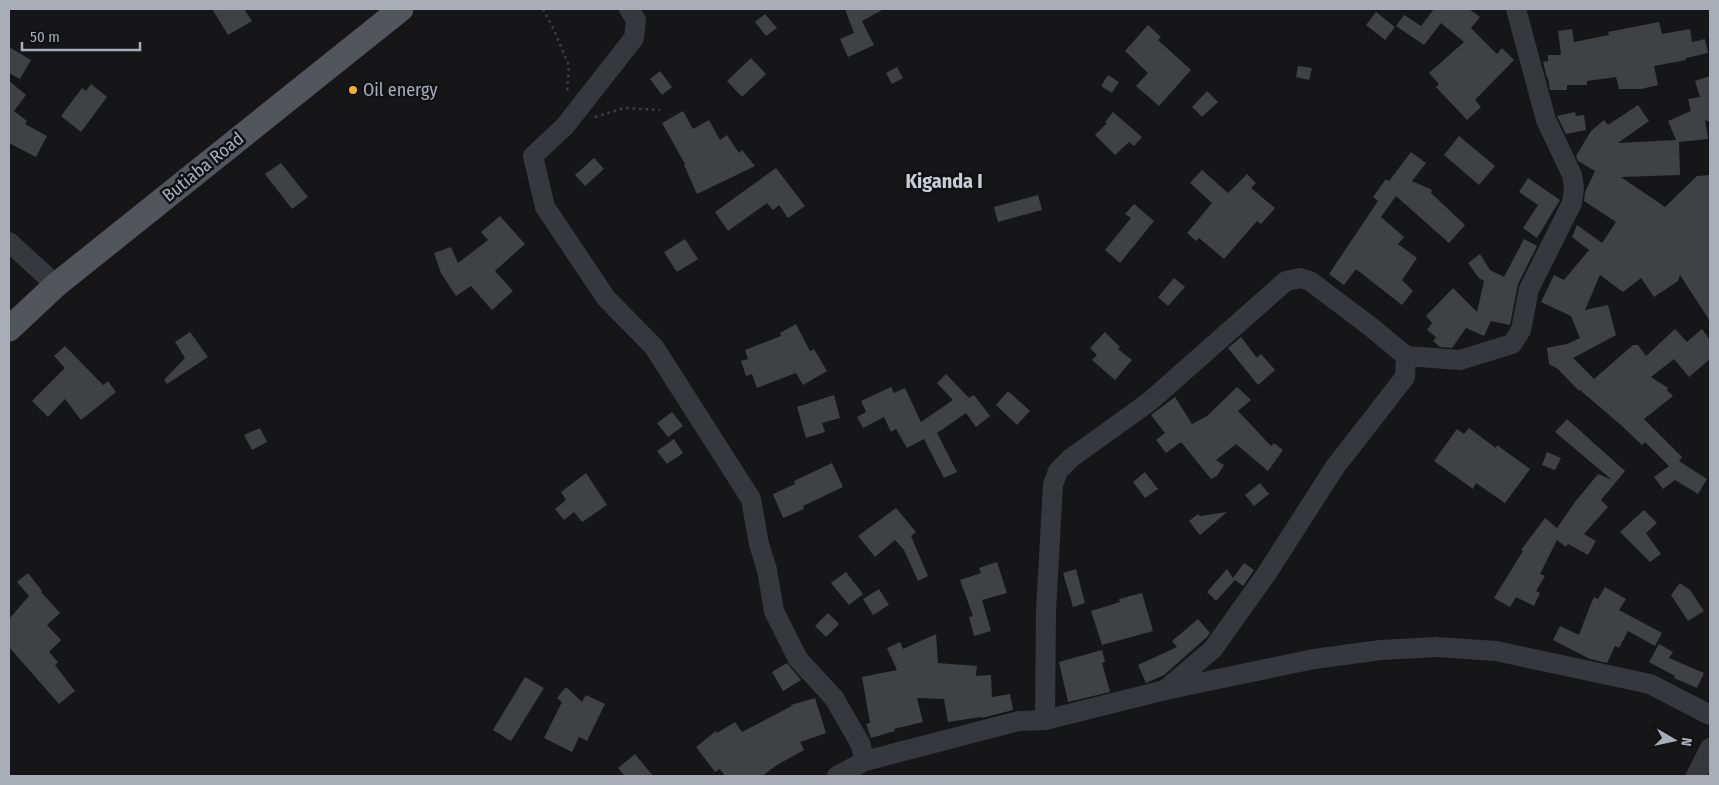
<svg xmlns="http://www.w3.org/2000/svg" width="1719" height="785" viewBox="0 0 1719 785" font-family="'Fira Sans Condensed',sans-serif">
	<style>
		.building { fill: #404145 }
		.lines { fill: none; stroke-linecap: round; stroke-linejoin: round }
		.path { stroke: #3d3f44; stroke-width: 2.5; stroke-dasharray: 2.5 4; stroke-linecap: butt }
		.minor { stroke: #37383d; stroke-width: 20 }
		.major { stroke: #53555c; stroke-width: 25 }
		.poi-dot { fill: #f2b134; stroke: #111113; stroke-width: 2 }
		.labels { text-anchor: middle; stroke-width: 5; stroke-linejoin: round; paint-order: stroke }
		.poi-label { font-size: 18px; fill: #a8adb8; stroke: #111113; text-anchor: start }
		.street-label { font-size: 18px; fill: #a8adb8; stroke: #111113 }
		.quarter-label { font-size: 20px; font-weight: bold; fill: #c9ccd4; stroke: #111113 }
	</style>
	<rect width="100%" height="100%" fill="#161618"/>
	<g class="building">
		<polygon points="212,9 244,9 252,21 228,35"/>
		<polygon points="845,9 884,9 862,21 874,45 848,57 840,39 854,33"/>
		<polygon points="1434,9 1469,9 1480,17 1471,28 1497,54 1502,48 1514,60 1475,100 1481,107 1467,120 1436,87 1439,84 1429,73 1464,42 1441,23 1424,45 1396,26 1404,15 1421,26"/>
		<polygon points="1376,12 1395,27 1385,40 1366,25"/>
		<polygon points="765,14 777,28 766,36 755,22"/>
		<polygon points="1659,22 1662,34 1690,29 1692,42 1705,39 1708,53 1686,58 1686,60 1654,66 1658,85 1641,89 1619,89 1616,77 1587,81 1587,85 1567,85 1567,90 1550,90 1548,78 1547,78 1543,62 1548,61 1548,55 1561,55 1558,31 1572,29 1574,42 1609,35 1608,32"/>
		<polygon points="1148,25 1161,37 1158,40 1191,70 1159,106 1136,86 1148,73 1125,51"/>
		<polygon points="9,47 31,60 20,79 9,73"/>
		<polygon points="751,58 766,74 742,97 727,81"/>
		<polygon points="1298,66 1312,68 1309,80 1296,77"/>
		<polygon points="897,67 903,78 892,84 886,73"/>
		<polygon points="660,71 672,87 662,95 650,79"/>
		<polygon points="1108,75 1119,82 1112,93 1101,86"/>
		<polygon points="1710,76 1710,121 1707,121 1705,119 1708,139 1679,142 1680,175 1621,177 1665,207 1697,176 1710,175 1710,321 1680,275 1678,281 1654,297 1641,278 1623,292 1600,275 1585,310 1608,305 1616,335 1573,358 1594,379 1633,345 1638,345 1646,356 1675,329 1687,342 1702,329 1710,340 1710,359 1689,377 1674,359 1651,377 1668,388 1667,390 1673,396 1644,419 1682,457 1679,461 1707,479 1698,494 1675,480 1663,489 1654,477 1669,466 1645,442 1642,445 1622,426 1580,390 1579,391 1558,369 1549,364 1547,348 1567,344 1580,338 1571,316 1541,302 1554,275 1564,280 1589,250 1572,237 1577,225 1602,243 1616,222 1584,201 1585,192 1595,171 1578,161 1576,156 1591,131 1604,120 1608,125 1638,105 1649,121 1618,143 1676,140 1668,121 1691,111 1688,99 1700,97 1695,81"/>
		<polygon points="9,81 26,95 14,111 27,121 25,124 47,136 36,157 9,143"/>
		<polygon points="91,84 107,97 81,132 61,116 82,88 86,91"/>
		<polygon points="1207,91 1218,102 1202,117 1192,107"/>
		<polygon points="683,111 693,129 709,120 720,140 727,135 739,153 742,150 755,166 697,194 684,165 685,164 662,123"/>
		<polygon points="1113,112 1142,137 1134,146 1129,142 1115,155 1095,135 1107,123 1105,122"/>
		<polygon points="1575,112 1576,116 1584,115 1586,130 1566,134 1557,116"/>
		<polygon points="1459,136 1495,166 1479,185 1444,155"/>
		<polygon points="1411,152 1426,163 1412,181 1432,190 1431,193 1465,225 1449,243 1396,196 1381,217 1404,237 1398,244 1417,258 1402,280 1413,291 1402,305 1356,269 1344,285 1329,274 1378,201 1373,197 1386,179 1389,181"/>
		<polygon points="594,158 604,169 585,186 575,175"/>
		<polygon points="281,163 308,197 292,209 265,174"/>
		<polygon points="776,168 805,206 788,218 779,205 773,210 767,203 728,231 715,212"/>
		<polygon points="1202,170 1228,193 1247,174 1256,183 1251,188 1275,208 1261,224 1257,221 1224,259 1199,238 1196,241 1187,233 1212,203 1190,183"/>
		<polygon points="1528,178 1560,200 1537,238 1523,228 1538,205 1519,192"/>
		<polygon points="1038,195 1042,210 998,222 994,207"/>
		<polygon points="1134,204 1154,221 1120,263 1105,250 1131,218 1125,214"/>
		<polygon points="500,216 525,244 495,271 513,291 492,310 471,286 456,296 441,273 434,253 451,247 458,263 488,240 481,232"/>
		<polygon points="685,239 698,259 677,272 664,252"/>
		<polygon points="1524,239 1537,246 1518,284 1510,325 1491,321 1484,336 1466,328 1452,348 1440,347 1433,341 1436,337 1427,330 1432,323 1426,316 1453,288 1477,312 1484,281 1479,278 1468,263 1480,254 1490,270 1504,277"/>
		<polygon points="1174,278 1185,287 1168,306 1158,297"/>
		<polygon points="796,324 810,351 814,349 827,371 803,385 796,373 757,388 752,374 746,376 741,361 748,359 745,350 781,336 780,333"/>
		<polygon points="190,332 208,357 167,384 164,380 185,358 175,342"/>
		<polygon points="1105,332 1120,347 1118,349 1132,360 1115,380 1092,360 1097,355 1090,348"/>
		<polygon points="1241,337 1257,358 1261,354 1275,370 1258,385 1228,348"/>
		<polygon points="65,346 103,385 108,381 116,392 81,420 65,399 48,417 32,401 65,368 54,356"/>
		<polygon points="946,374 969,398 974,395 990,416 976,427 966,413 937,433 957,472 944,478 924,439 907,448 896,429 891,432 884,417 863,428 857,417 866,412 861,401 891,387 894,393 905,388 921,422 953,400 937,383"/>
		<polygon points="1237,387 1251,400 1238,411 1271,446 1274,443 1283,450 1268,471 1236,444 1216,460 1224,465 1217,476 1211,479 1181,442 1166,453 1156,440 1165,433 1151,415 1175,397 1192,424 1207,416"/>
		<polygon points="1008,391 1030,411 1017,425 996,405"/>
		<polygon points="834,395 840,418 822,423 825,432 806,438 797,407"/>
		<polygon points="672,412 683,426 668,437 657,423"/>
		<polygon points="1567,419 1625,471 1601,500 1608,507 1584,534 1596,541 1588,555 1568,544 1566,547 1557,540 1540,574 1545,576 1536,591 1540,593 1534,606 1516,597 1510,607 1494,598 1523,551 1521,550 1545,518 1557,528 1575,502 1598,474 1612,480 1555,432"/>
		<polygon points="260,428 267,442 252,450 244,435"/>
		<polygon points="1469,428 1496,448 1497,445 1530,469 1505,503 1476,483 1473,489 1434,461 1457,429 1464,434"/>
		<polygon points="674,439 683,453 667,464 657,451"/>
		<polygon points="1547,452 1561,458 1555,470 1542,465"/>
		<polygon points="832,463 843,487 803,506 804,509 783,518 773,494 795,484 794,481"/>
		<polygon points="1145,472 1158,489 1145,498 1133,482"/>
		<polygon points="586,473 607,505 582,522 574,512 564,520 555,509 566,500 561,492"/>
		<polygon points="1260,483 1269,494 1254,506 1245,495"/>
		<polygon points="896,508 916,532 911,536 928,576 918,581 904,550 895,540 875,557 858,536"/>
		<polygon points="1644,510 1657,523 1646,533 1661,554 1650,562 1620,532"/>
		<polygon points="1227,512 1200,535 1189,521 1198,514 1200,516"/>
		<polygon points="997,562 1007,593 982,600 991,631 974,636 969,617 973,616 960,580 981,573 979,568"/>
		<polygon points="1244,563 1254,570 1243,586 1235,580 1216,601 1207,592 1227,569 1233,578"/>
		<polygon points="1076,569 1085,603 1073,607 1063,573"/>
		<polygon points="846,572 863,594 849,605 831,583"/>
		<polygon points="28,573 42,591 41,592 60,613 47,625 61,640 49,652 58,662 55,665 75,691 59,704 9,647 9,619 29,596 17,582"/>
		<polygon points="1680,583 1690,590 1704,611 1688,621 1671,595"/>
		<polygon points="1605,587 1626,599 1619,610 1662,633 1655,646 1628,631 1619,648 1615,646 1607,663 1590,659 1553,640 1560,626 1579,635 1590,606 1594,597 1598,599"/>
		<polygon points="879,589 889,605 873,615 863,599"/>
		<polygon points="1142,593 1153,631 1102,645 1091,611 1120,602 1119,599"/>
		<polygon points="828,613 839,624 826,637 815,626"/>
		<polygon points="1198,619 1210,633 1207,637 1164,675 1146,683 1138,665 1177,647 1172,641"/>
		<polygon points="936,634 938,663 977,666 976,676 991,675 992,697 1010,694 1013,710 982,718 981,717 948,722 944,699 917,698 923,722 894,729 895,731 871,738 866,724 870,723 862,677 897,670 887,648 900,642 903,649"/>
		<polygon points="1659,644 1673,652 1669,658 1704,673 1697,688 1674,678 1675,676 1649,662"/>
		<polygon points="1102,650 1105,662 1102,663 1110,692 1068,702 1059,662"/>
		<polygon points="787,663 801,680 783,691 772,672"/>
		<polygon points="525,677 544,688 511,741 493,730"/>
		<polygon points="566,687 582,702 586,695 605,704 587,741 579,737 572,752 544,738 562,702 557,698"/>
		<polygon points="815,698 826,733 800,742 804,750 777,765 762,776 725,776 720,769 715,772 696,747 716,731 717,733 735,722 742,732 792,706 791,705"/>
		<polygon points="635,754 653,776 625,776 618,768"/>
	</g>
	<g class="lines">
		<g class="path">
			<polyline points="543,9 554,30 569,66 567,93"/>
			<polyline points="595,117 624,108 660,110"/>
		</g>
		<g class="minor">
			<polyline points="629,9 636,20 634,38 565,126 533,156 545,207 606,298 654,347 751,499 759,544 767,570 774,611 798,659 834,698 860,743 865,761"/>
			<polyline points="9,242 56,285"/>
			<polyline points="1406,356 1460,360 1512,344 1521,330 1529,289 1572,203 1574,188 1572,175 1546,120 1516,9"/>
			<polyline points="1045,720 1046,611 1053,485 1058,471 1071,458 1149,402 1286,281 1300,278 1310,281 1371,327 1406,356 1405,377 1335,467 1267,573 1213,649 1165,690"/>
			<polyline points="837,776 865,761 1019,721 1045,720 1165,690 1314,659 1381,650 1436,647 1496,651 1650,684 1710,715"/>
			<polyline points="1696,776 1710,748"/>
		</g>
		<polyline class="major" points="9,329 56,285 401,9"/>
	</g>
	<circle class="poi-dot" cx="353" cy="90" r="5"/>
	<g class="labels">
		<g class="poi-label">
			<text x="363" y="96">Oil energy</text>
		</g>
		<g class="street-label">
			<text transform="translate(203 167) rotate(-39)" y="6">Butiaba Road</text>
		</g>
		<g class="quarter-label">
			<text x="944" y="188">Kiganda I</text>
		</g>
	</g>
	<rect width="1719" height="785" fill="none" stroke="#a8adb8" stroke-width="20"/>
	<g transform="translate(1674 740) rotate(99)" stroke="#111113" stroke-width="4" paint-order="stroke">
	<path d="M0-4L9 19L0 12L-9 19Z" fill="#a8adb8"/>
	<text y="-8" font-size="14" font-weight="bold" text-anchor="middle" fill="#a8adb8">N</text>
	</g>
	<path d="M22 42v8h118v-8" fill="none" stroke="#a8adb8" stroke-width="2.5"/>
	<text x="30" y="42" font-size="15" fill="#a8adb8" stroke="#111113" stroke-width="4" paint-order="stroke">50 m</text>
</svg>
